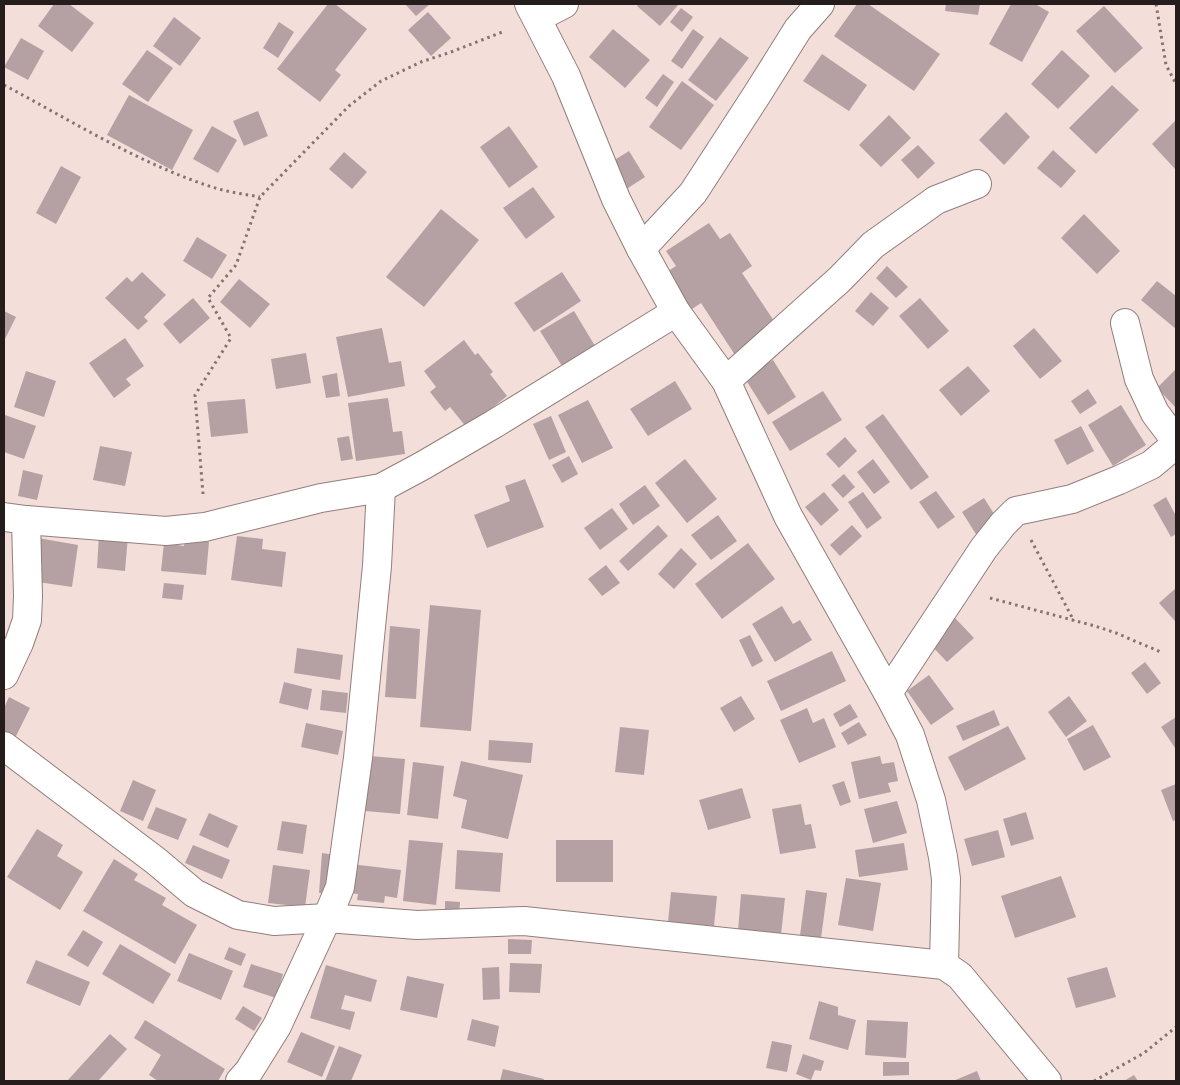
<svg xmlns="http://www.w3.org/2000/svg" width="1180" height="1085" viewBox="0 0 1180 1085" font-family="Rubik,sans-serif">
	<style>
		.building { fill: #b5a1a4 }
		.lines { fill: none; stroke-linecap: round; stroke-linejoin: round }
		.minor-casing { stroke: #927e7b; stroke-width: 30 }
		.path { stroke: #827471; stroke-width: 3; stroke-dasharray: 2.5 4; stroke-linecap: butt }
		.minor { stroke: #fff; stroke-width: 28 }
	</style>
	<rect width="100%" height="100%" fill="#f3deda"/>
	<g class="building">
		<polygon points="54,4 69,4 94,23 72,52 38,26"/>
		<polygon points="328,4 335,4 367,29 335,70 341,75 320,102 277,69"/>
		<polygon points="405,4 430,4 416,16"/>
		<polygon points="639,4 679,4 660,26 637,6"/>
		<polygon points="857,4 868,4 940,54 914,91 834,36"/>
		<polygon points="946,4 980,4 978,15 945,11"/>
		<polygon points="1011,4 1035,4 1049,12 1022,62 989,44"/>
		<polygon points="1104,6 1143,48 1115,73 1076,31"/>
		<polygon points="681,8 693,17 682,32 670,22"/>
		<polygon points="428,12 451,38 431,56 408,30"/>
		<polygon points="174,17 201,38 180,66 153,46"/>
		<polygon points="279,22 294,32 278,58 263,48"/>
		<polygon points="613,29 650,60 625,88 589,57"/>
		<polygon points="693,29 704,37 682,69 671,61"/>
		<polygon points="720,37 749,58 716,101 688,80"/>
		<polygon points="21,38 44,51 28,80 4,67"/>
		<polygon points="147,50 173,68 148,102 122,84"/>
		<polygon points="1062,50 1090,76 1058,109 1031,84"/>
		<polygon points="822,54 867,85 849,111 803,81"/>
		<polygon points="663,74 674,82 657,107 645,98"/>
		<polygon points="682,81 714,105 681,150 649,127"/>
		<polygon points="1112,85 1139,110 1096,154 1069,128"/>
		<polygon points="129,95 193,130 172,170 107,135"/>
		<polygon points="258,111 268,136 244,146 233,121"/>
		<polygon points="1006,112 1030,137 1004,165 979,140"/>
		<polygon points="889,115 911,138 881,167 859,145"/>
		<polygon points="1176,120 1176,170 1152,144"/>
		<polygon points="212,126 237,140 218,173 193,159"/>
		<polygon points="509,126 538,167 509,188 480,147"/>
		<polygon points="918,145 935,163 918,179 901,160"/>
		<polygon points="1053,150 1076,171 1061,188 1037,168"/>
		<polygon points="629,151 645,177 625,190 608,164"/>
		<polygon points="344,152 367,172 352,189 329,169"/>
		<polygon points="61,166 81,177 56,224 36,213"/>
		<polygon points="533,187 555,217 526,239 503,208"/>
		<polygon points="441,209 479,240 424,307 386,277"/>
		<polygon points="1084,214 1120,251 1097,274 1061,238"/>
		<polygon points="709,223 720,239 730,233 752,266 742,273 778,327 735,355 701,303 686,313 662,275 676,266 666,251"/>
		<polygon points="197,237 227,255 212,279 183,261"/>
		<polygon points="887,266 908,287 896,298 876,278"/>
		<polygon points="142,272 166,295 144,317 148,321 138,330 105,298 127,277 132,282"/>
		<polygon points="562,272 581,301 534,332 514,303"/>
		<polygon points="239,279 270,304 250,328 220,302"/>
		<polygon points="1157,281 1176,296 1176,329 1141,300"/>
		<polygon points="871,292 889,308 873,326 855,311"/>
		<polygon points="193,298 210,318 180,344 163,324"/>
		<polygon points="920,298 949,331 928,349 899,316"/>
		<polygon points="4,311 16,317 4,341"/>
		<polygon points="574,311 595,346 562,366 540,331"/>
		<polygon points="382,328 389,363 401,361 405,386 348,397 336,337"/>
		<polygon points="1034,328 1062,361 1040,379 1013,346"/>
		<polygon points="125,338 144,366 126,379 131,385 114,398 89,363"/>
		<polygon points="464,340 475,355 478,353 493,372 490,374 507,396 467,428 450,407 445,411 430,392 436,387 424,371"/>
		<polygon points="306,353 311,383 276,389 271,359"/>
		<polygon points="773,360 796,397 768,415 744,377"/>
		<polygon points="968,366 990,391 961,416 939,390"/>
		<polygon points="1176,369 1176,408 1157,388"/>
		<polygon points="26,371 56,381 44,417 14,407"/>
		<polygon points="337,373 340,396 326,398 322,376"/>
		<polygon points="675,381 692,409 648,436 630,409"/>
		<polygon points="1088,389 1097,403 1080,414 1071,401"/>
		<polygon points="823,391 842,420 790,451 772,422"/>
		<polygon points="388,398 393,432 402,431 405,454 356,461 348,403"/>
		<polygon points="245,399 248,433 211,437 207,402"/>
		<polygon points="588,400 613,448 582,463 558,415"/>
		<polygon points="1121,405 1146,445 1113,466 1088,425"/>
		<polygon points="883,414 929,477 911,490 865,427"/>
		<polygon points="5,415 36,426 24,459 4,452 4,418"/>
		<polygon points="551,416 566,452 549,460 533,424"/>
		<polygon points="1081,426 1094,451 1067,465 1054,440"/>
		<polygon points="349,436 353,459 341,461 337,438"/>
		<polygon points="845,437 857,451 839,468 826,454"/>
		<polygon points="100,446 132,452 125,486 93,480"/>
		<polygon points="569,456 578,474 562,483 552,465"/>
		<polygon points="685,459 717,499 687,523 655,483"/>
		<polygon points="873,459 890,482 874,494 857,472"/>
		<polygon points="23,470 43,475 37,500 18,496"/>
		<polygon points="844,474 855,487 843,498 831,485"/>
		<polygon points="525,479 544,527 487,548 474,515 510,501 505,486"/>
		<polygon points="645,485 660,506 633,525 619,504"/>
		<polygon points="936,491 955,517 938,529 919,502"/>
		<polygon points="824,492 839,510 821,526 805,507"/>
		<polygon points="863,492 882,518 867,529 848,502"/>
		<polygon points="1166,497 1176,516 1176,534 1171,537 1153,505"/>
		<polygon points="984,498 1001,525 979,539 962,512"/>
		<polygon points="612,508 628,529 600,550 584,528"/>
		<polygon points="718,515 737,541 711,560 691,535"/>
		<polygon points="658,525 668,536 628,571 619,561"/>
		<polygon points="852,525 862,536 840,556 830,545"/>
		<polygon points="99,534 128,536 125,571 97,568"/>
		<polygon points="237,536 263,539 262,549 286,552 282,587 231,580"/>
		<polygon points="38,538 78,545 72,587 31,581"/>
		<polygon points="185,540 209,542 206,575 161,571 164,543 184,546"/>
		<polygon points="748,543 775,579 722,619 695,584"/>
		<polygon points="681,548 697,564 674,589 658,574"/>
		<polygon points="606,565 620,583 602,596 588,579"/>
		<polygon points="164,583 184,585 182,600 162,598"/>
		<polygon points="1176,588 1176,619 1175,621 1159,603"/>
		<polygon points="430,605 481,610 471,731 420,727"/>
		<polygon points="782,606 793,624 800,620 812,640 775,662 752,624"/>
		<polygon points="954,617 974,638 947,662 928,642"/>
		<polygon points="390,626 420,629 416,699 385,697"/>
		<polygon points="750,635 763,661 752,667 739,640"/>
		<polygon points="297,648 343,655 340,680 294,673"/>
		<polygon points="832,651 846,681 781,711 767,681"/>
		<polygon points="1145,662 1161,683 1147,694 1131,673"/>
		<polygon points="929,675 954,709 931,725 907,691"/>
		<polygon points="284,682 312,689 308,710 279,703"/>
		<polygon points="322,690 348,693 346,713 320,710"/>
		<polygon points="741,696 755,719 734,732 720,708"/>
		<polygon points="1069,696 1087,721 1066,737 1048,712"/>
		<polygon points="9,697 30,708 14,740 4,735 4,708"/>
		<polygon points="850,704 858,717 840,727 833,714"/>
		<polygon points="807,708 813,723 824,718 836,747 799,763 780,720"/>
		<polygon points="994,710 1000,725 963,741 956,726"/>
		<polygon points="1176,717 1176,747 1175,748 1161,727"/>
		<polygon points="859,722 867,735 848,745 841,733"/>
		<polygon points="306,723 343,731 338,755 301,747"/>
		<polygon points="1093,725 1111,757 1084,771 1067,739"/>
		<polygon points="1008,726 1026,759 965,791 948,757"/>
		<polygon points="620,727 649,730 644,775 615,772"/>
		<polygon points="489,740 533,743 531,763 488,760"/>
		<polygon points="370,756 405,759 400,814 365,811"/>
		<polygon points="880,756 882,764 894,762 898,781 888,783 891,792 859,799 851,762"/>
		<polygon points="461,761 523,775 508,839 461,828 467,800 453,796"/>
		<polygon points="413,762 444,766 438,819 407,815"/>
		<polygon points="133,780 156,790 143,821 120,811"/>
		<polygon points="844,781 851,802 840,806 832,785"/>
		<polygon points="1176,784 1176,820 1173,821 1161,790"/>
		<polygon points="742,788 751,818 708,830 699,800"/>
		<polygon points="897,801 907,833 873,843 864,809"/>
		<polygon points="801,804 805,825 811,824 816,848 780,854 772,809"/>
		<polygon points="156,807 187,819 178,840 147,828"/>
		<polygon points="1026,812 1034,839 1011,846 1003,819"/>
		<polygon points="209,813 238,826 228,848 199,835"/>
		<polygon points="282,821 307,825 303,854 277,850"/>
		<polygon points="37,829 63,845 57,856 83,872 60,910 7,877"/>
		<polygon points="998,830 1005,857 972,866 964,839"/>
		<polygon points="409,840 443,843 436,905 403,901"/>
		<rect x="556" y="840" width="57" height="42"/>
		<polygon points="904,843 908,870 859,877 855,850"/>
		<polygon points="193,845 230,860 222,879 185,863"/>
		<polygon points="457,850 503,853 500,892 455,889"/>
		<polygon points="322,853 335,855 332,893 319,893"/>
		<polygon points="114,859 138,874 134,880 166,898 162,905 197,925 175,964 83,911"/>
		<polygon points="351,864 401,870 397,898 385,896 384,903 357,900 358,894 348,893"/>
		<polygon points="273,865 310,870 305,907 268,903"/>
		<polygon points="1061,876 1076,917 1015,938 1001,896"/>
		<polygon points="846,878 881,883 873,931 838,925"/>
		<polygon points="806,890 827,893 820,946 799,943"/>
		<polygon points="671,892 717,896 714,926 668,922"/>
		<polygon points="741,894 785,898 781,935 738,931"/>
		<polygon points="445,901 460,902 459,916 445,915"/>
		<polygon points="83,930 103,942 88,967 67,955"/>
		<polygon points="508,939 532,940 531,954 508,954"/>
		<polygon points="120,944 171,974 153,1004 102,974"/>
		<polygon points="229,947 246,954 241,966 224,959"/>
		<polygon points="189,953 233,971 221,1000 177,981"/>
		<polygon points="36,960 90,982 80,1006 26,983"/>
		<polygon points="510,963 542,964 540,993 509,992"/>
		<polygon points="251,964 283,974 276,998 243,987"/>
		<polygon points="326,965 377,980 371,1002 345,995 341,1009 355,1012 350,1030 310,1018"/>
		<polygon points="499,967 500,999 483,1000 482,968"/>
		<polygon points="1107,967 1116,997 1076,1008 1067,978"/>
		<polygon points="407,976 444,984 437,1018 400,1010"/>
		<polygon points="819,1001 838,1007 838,1015 856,1020 848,1050 809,1039"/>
		<polygon points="243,1006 262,1018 254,1031 235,1019"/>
		<polygon points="472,1019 499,1026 495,1047 467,1040"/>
		<polygon points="145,1020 225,1069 218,1081 158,1081 149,1075 161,1055 134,1038"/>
		<polygon points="867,1020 908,1022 906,1058 865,1055"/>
		<polygon points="301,1032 335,1046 322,1077 287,1062"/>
		<polygon points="110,1034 127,1049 98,1081 67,1081"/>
		<polygon points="772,1041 792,1045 787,1072 766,1068"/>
		<polygon points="339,1046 362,1055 351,1081 325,1081"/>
		<polygon points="803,1054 824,1061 821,1071 815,1070 811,1080 796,1074"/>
		<polygon points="883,1062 909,1062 909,1075 883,1076"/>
		<polygon points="503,1069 544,1079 543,1081 500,1081"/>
		<polygon points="977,1071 981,1081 953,1081"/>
		<polygon points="1134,1075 1138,1081 1124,1081"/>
	</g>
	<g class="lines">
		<g class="minor-casing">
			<g id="minor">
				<polyline points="529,4 566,76 616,199 641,249 676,312 726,381 788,516 888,693 910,735 931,800 943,857 946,879 944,965"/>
				<polyline points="537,18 564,4"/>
				<polyline points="641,249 693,193 756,96 798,29 820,4"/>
				<polyline points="1125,323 1139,379 1155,413 1176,441"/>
				<polyline points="726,381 840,279 873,245 936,200 977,184"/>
				<polyline points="4,517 26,520 28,596 27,620 19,643 4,675"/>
				<polyline points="26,520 166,531 205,527 321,498 381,488 422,466 494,424 676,312"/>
				<polyline points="888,693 984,548 1003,524 1016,511 1072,499 1119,480 1151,465 1176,444"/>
				<polyline points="4,746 156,861 194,893 238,915 274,921 327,918 417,925 524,921 944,965 960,976 1047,1081"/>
				<polyline points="240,1081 249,1071 277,1026 327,918 340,887 358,758 377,566 381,488"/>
			</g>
		</g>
		<g class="path">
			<polyline points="1156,4 1166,65 1176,84"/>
			<path d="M4 85C72 121 138 163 212 187 227 192 244 194 260 197"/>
			<polyline points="203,494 195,395 231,338 208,298 236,265 260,197 349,106 381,81 421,62 451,52 505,31"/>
			<polyline points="1031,540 1074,621"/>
			<polyline points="990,598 1095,626 1116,633 1163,653"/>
			<polyline points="1094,1081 1144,1053 1176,1027"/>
		</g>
		<use href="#minor" class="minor"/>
	</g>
	<rect width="1180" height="1085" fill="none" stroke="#241d1b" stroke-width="10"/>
</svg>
